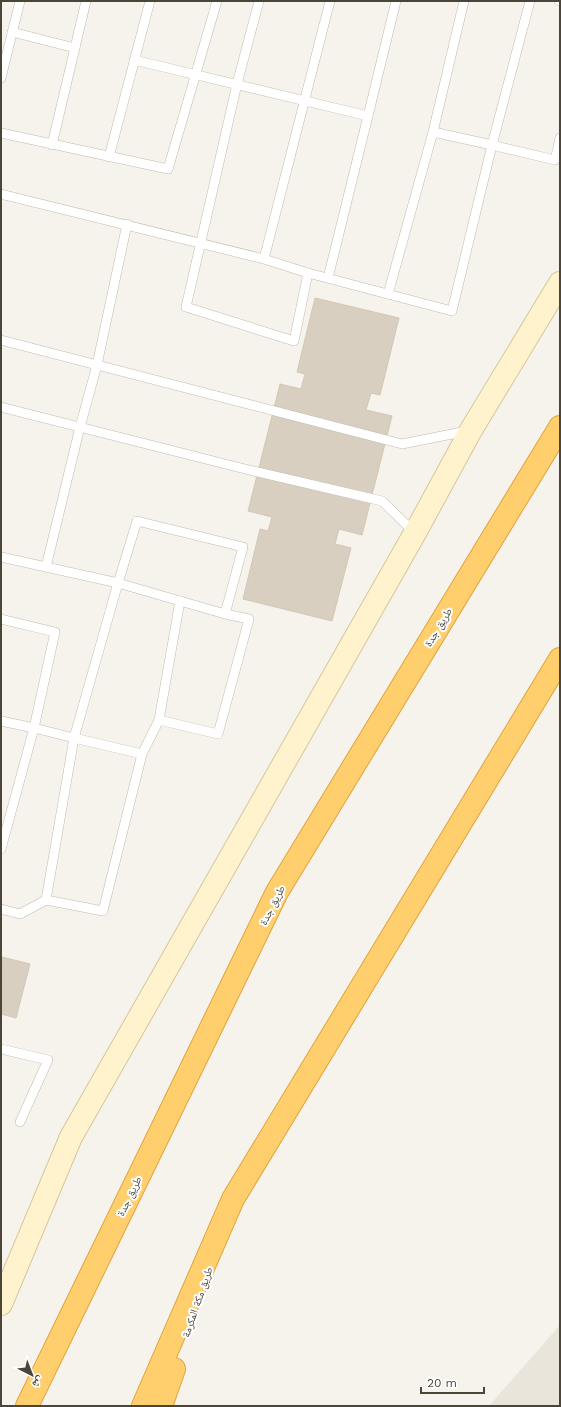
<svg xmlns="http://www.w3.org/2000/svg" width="561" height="1407" viewBox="0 0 561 1407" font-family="'Work Sans','Noto Naskh Arabic',sans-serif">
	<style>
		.residential { fill: #eae5da }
		.building { fill: #d8cfc1; stroke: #d3c7b4 }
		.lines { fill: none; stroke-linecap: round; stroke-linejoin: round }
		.lane-casing { stroke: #c2bbae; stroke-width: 10 }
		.secondary-casing { stroke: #d6c79b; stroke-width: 24 }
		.highway-casing { stroke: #e0a43c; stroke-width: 24 }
		.lane { stroke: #fff; stroke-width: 9 }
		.secondary { stroke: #fff3cd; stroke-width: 22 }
		.highway { stroke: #ffcf6e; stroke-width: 22 }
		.labels { text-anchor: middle; stroke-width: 4; stroke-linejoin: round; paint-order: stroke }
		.street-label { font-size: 11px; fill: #4b4439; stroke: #fff }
	</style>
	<rect width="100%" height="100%" fill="#f6f3ec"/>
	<polygon class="residential" points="560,1325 560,1406 489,1406"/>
	<g class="building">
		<polygon points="315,298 399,318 380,395 371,393 366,410 392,416 362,535 339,529 335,544 351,548 332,621 243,599 260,529 268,531 272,517 248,511 280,384 301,389 305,374 297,372"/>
		<polygon points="2,957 30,964 16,1018 1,1014"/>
	</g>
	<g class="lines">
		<g class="lane-casing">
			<g id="lane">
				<polyline points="259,1 237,84 186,307 294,341 308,273 452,311 492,145 555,160 560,138"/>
				<polyline points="464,1 433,132 492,145 530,1"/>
				<polyline points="559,1 560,1"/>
				<polyline points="12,32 75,48"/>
				<polyline points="134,60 368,116 396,1"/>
				<polyline points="1,78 20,1"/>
				<polyline points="1,133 168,169 217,1"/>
				<polyline points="52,145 86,1"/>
				<polyline points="109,157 150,1"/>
				<polyline points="1,194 264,259"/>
				<polyline points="308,273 264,259 330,1"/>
				<polyline points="328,278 368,116"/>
				<polyline points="388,294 433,132"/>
				<polyline points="1,340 402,444 467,431"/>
				<polyline points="1,407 241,468 382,501 415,533"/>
				<polyline points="1,557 118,583 74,738 142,754 103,911 46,900 20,914 1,909"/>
				<polyline points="46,567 80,427 97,365 127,224"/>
				<polyline points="1,619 55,632 34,728 74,738 46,900"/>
				<polyline points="159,720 180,601"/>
				<polyline points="1,721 34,728 1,849"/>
				<polyline points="142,754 159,720 218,734 249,619 225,614 243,547 137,521 118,583 225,614"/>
				<polyline points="1,1049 48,1060 20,1122"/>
			</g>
		</g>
		<g class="secondary-casing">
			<polyline id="secondary" points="1,1304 71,1137 415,533 471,430 560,283"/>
		</g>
		<g class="highway-casing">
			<g id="highway">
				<polyline points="27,1406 277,892 560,427"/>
				<polyline points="143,1406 233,1199 560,659"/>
				<polyline points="161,1406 174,1369"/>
			</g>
		</g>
		<use href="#lane" class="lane"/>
		<use href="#secondary" class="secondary"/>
		<use href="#highway" class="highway"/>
	</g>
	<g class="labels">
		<g class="street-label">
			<text transform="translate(438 627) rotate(-59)" y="4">طريق جدة</text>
			<text transform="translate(272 905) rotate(-63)" y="4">طريق جدة</text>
			<text transform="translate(129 1196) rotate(-64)" y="4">طريق جدة</text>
			<text transform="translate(197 1302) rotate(-71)" y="4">طريق مكة المكرمة</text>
		</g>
	</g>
	<rect width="561" height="1407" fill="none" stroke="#4b4439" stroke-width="4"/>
	<g transform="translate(32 1375) rotate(138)" stroke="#ffffff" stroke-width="3" paint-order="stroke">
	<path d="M0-3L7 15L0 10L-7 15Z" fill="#4b4439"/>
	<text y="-6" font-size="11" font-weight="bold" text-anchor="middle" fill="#4b4439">ش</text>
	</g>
	<path d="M421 1387v6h63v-6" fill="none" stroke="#4b4439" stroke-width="2"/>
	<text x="427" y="1387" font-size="12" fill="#4b4439" stroke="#ffffff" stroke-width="3" paint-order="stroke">20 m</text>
</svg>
